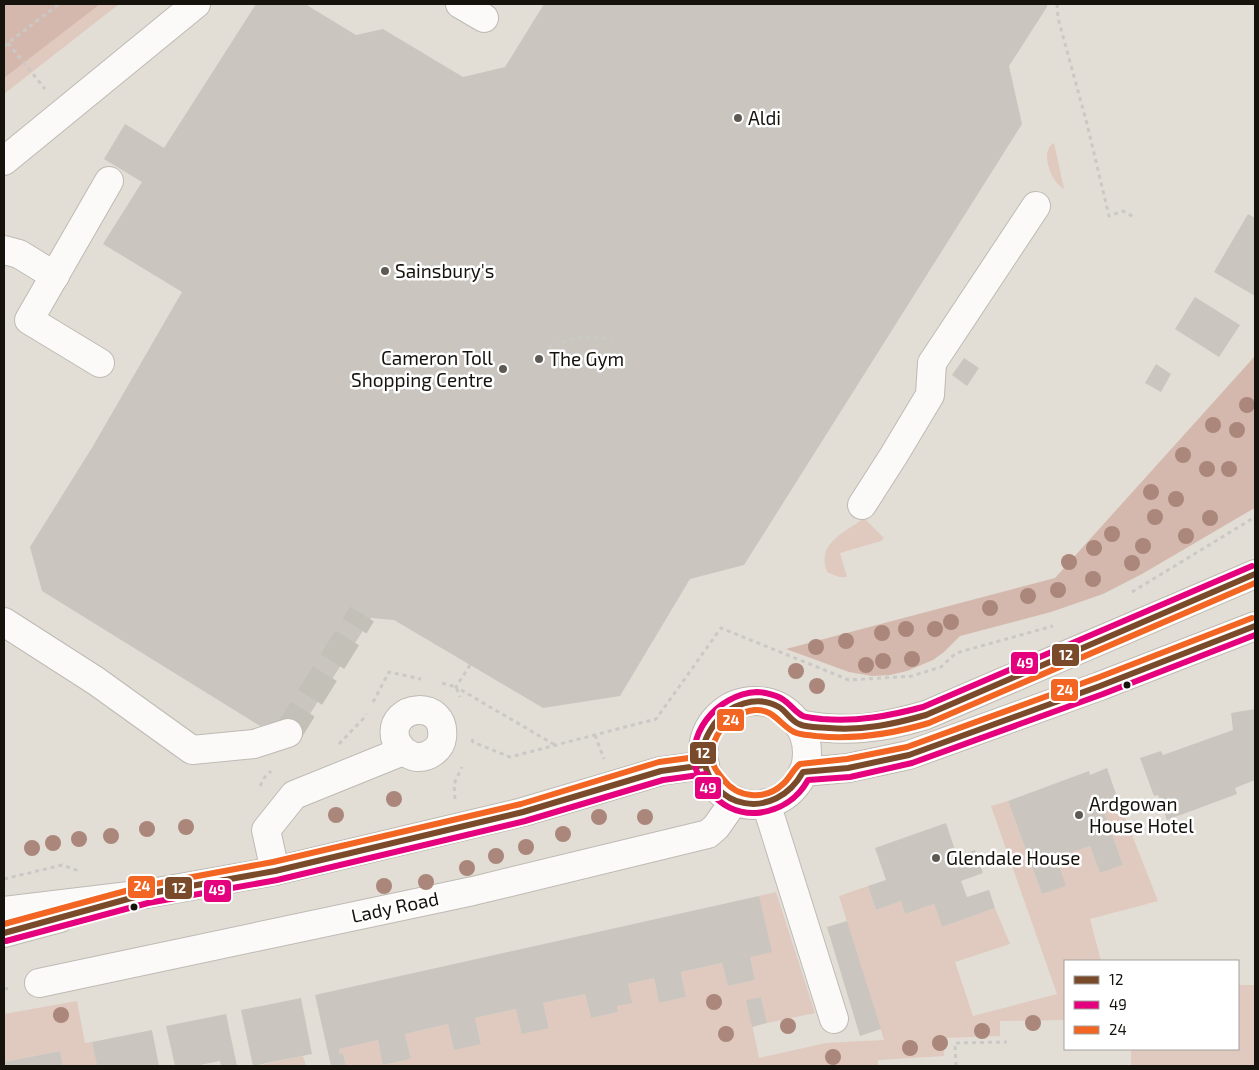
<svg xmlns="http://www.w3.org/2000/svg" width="1259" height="1070" viewBox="0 0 1259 1070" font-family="'Exo 2',sans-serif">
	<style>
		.green { fill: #e0c9bf }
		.forest { fill: #d4b8ad }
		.building { fill: #cac6bf }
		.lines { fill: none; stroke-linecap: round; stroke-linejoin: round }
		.minor-tunnel { stroke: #c3c0b7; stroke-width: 28; stroke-dasharray: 28 14; stroke-linecap: butt }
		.minor-casing { stroke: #bebab4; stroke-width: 30 }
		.path { stroke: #cac9c6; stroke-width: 3; stroke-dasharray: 4 4; stroke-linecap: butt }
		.minor { stroke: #fbfaf9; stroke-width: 28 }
		.bus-1-casing { stroke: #fff; stroke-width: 10 }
		.bus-2-casing { stroke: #fff; stroke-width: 10 }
		.bus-3-casing { stroke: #fff; stroke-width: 10 }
		.bus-1 { stroke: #7a4b2a; stroke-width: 6 }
		.bus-2 { stroke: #e5007d; stroke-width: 6 }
		.bus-3 { stroke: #f26522; stroke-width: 6 }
		.tree { fill: #aa877a }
		.poi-dot { fill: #5d5a53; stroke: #fff; stroke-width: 2 }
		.bus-dot { fill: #16130d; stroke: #fff; stroke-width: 2 }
		.labels { text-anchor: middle; stroke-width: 5; stroke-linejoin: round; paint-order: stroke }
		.poi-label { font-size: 19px; fill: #16130d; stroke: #fff; text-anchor: start }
		.street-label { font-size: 19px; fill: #16130d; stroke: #fff }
		.line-badge { stroke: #fff; stroke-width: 2 }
		.badge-label { font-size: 14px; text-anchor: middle; font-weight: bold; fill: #fff }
	</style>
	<rect width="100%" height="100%" fill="#e2ded5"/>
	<g class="green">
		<polygon points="4,4 119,4 4,94"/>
		<path d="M1054 143 1064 189C1051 183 1039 150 1054 143Z"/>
		<path d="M864 518 884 538 881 541 840 553 847 577H839L827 572C816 542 845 533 864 518Z"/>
		<polygon points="1117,797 1158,901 1090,919 1101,961 1065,961 1065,1020 1000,1021 1000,1036 943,1038 944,1056 878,1060 878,1066 346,1066 343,1053 340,1054 339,1049 378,1040 384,1065 411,1059 405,1034 448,1024 454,1049 481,1043 475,1018 516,1009 549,1028 543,1003 585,994 591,1018 618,1012 617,1006 628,984 654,978 659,1003 686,997 681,972 722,963 728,986 755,980 750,957 759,896 776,892 815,1013 767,1023 761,997 747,1000 759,1058 826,1043 884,1040 839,896 868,886 876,910 901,901 905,914 934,904 942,927 995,908 1010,944 955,962 973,1016 1057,994 991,806 1008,801 1042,894 1065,886 1056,858 1090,846 1100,873 1123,865 1101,803"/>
		<polygon points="1238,985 1255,985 1255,1066 1131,1066 1131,1049 1238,1049"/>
		<polygon points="77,1001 85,1043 92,1042 97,1066 63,1066 60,1051 4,1062 4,1014"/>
		<polygon points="303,1056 306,1066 256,1066"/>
	</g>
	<g class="forest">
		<polygon points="4,4 100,4 4,78"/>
		<polygon points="1255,356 1255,508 1246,513 1142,574 1103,594 1051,612 960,636 944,652 933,660 907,671 890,675 872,676 849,672 786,649 1055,578"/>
	</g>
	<g class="building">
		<polygon points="256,4 305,4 356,35 383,29 463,77 505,67 544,4 1047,4 1047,7 1009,66 1022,124 744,565 690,579 620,696 543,708 394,620 371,618 308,717 260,726 42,591 30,547 93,446 182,292 103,244 142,182 104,159 125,124 164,148"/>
		<polygon points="1248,214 1255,218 1255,296 1214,272"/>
		<polygon points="1195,297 1240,325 1219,357 1175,329"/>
		<polygon points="964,358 979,368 967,386 952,375"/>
		<polygon points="1156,364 1171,374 1161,392 1145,383"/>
		<polygon points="1255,709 1255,780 1235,788 1237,794 1167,820 1158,795 1154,796 1140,758 1161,751 1163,755 1233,730 1231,713"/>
		<polygon points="1107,768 1117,797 1101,803 1123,865 1100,873 1090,846 1056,858 1066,886 1042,894 1008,801 1089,771 1090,775"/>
		<polygon points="946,823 957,856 975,850 983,873 961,881 967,897 989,890 995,908 942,927 934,904 905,914 901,901 876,910 868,886 886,880 875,848"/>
		<polygon points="759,896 772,952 750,957 755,980 728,986 722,963 681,972 686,997 659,1003 654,978 628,984 632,1003 617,1006 618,1012 591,1018 585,994 543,1003 549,1028 522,1034 516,1009 475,1018 481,1044 454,1050 448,1024 405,1034 411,1059 383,1065 378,1040 339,1049 340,1054 343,1053 346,1066 331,1066 315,995"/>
		<polygon points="847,921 881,1029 860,1036 827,927"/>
		<polygon points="761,997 767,1023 752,1027 746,1000"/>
		<polygon points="301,998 312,1054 253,1066 241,1010"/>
		<polygon points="226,1014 237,1066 221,1066 220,1061 195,1066 175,1066 166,1026"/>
		<polygon points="152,1030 159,1066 97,1066 92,1042"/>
		<polygon points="60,1051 63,1066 4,1066 4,1062"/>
	</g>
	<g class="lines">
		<polyline class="minor-tunnel" points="288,733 362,614"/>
		<g class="minor-casing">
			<g id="minor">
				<polyline points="460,4 484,18"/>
				<polyline points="4,161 196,4"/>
				<polyline points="4,250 19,254 55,276"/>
				<polyline points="100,363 29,320 109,181"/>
				<polyline points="862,505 894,455 930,395 932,363 1036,206"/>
				<polyline points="4,622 96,681 192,750 254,744 288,733"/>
				<circle cx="755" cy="753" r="52"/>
				<path d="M798 724C846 733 879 729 926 715L1255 574"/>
				<polyline points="803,772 848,768 909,755 1100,686 1255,626"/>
				<polyline points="766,803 834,1019"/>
				<path d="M275 871 266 830 294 795 403 751C407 753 412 757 417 757 428 758 441 749 442 738 447 698 389 704 395 737 396 742 400 747 403 751"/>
				<polyline points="4,911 146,894 275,871 523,812 661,771 705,765"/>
				<polyline points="4,933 60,918"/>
				<polyline points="39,983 473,891 708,834 716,827 735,800"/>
			</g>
		</g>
		<g class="path">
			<polyline points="1057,4 1058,18 1087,124 1109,216 1123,211 1134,217"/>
			<polyline points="8,43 45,89"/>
			<polyline points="4,46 59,4"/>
			<polyline points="548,348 577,337 613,339"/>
			<polyline points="1132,592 1255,517"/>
			<polyline points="470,665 456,687 555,745"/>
			<polyline points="442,683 456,687 460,697"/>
			<polyline points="373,702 389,672 421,679"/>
			<polyline points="595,735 604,759"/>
			<polyline points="472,739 473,742 510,757 656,719 721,628 849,680 912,676 941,667 956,653 1053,626"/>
			<polyline points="339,744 364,718 366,714"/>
			<polyline points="260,786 264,778 271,771"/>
			<polyline points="455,799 454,784 462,767"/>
			<polyline points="4,879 62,865 79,871"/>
			<polyline points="4,989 11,988"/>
			<polyline points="956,1066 955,1043 1007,1042"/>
		</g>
		<use href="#minor" class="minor"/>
		<g class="bus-1-casing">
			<g id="bus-1">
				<path d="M1255 574 926 715C894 724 862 731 829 728 820 727 807 728 799 724 791 721 786 711 779 707 757 694 729 705 715 723 709 732 702 743 703 754 709 811 775 822 803 772L848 768 909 755 1100 686 1255 626"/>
				<polyline points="4,933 146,894 275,871 523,812 661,771 705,765"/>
			</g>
		</g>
		<g class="bus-2-casing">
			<g id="bus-2">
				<path d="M1252 566 923 707C889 716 857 722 822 719 816 718 808 718 803 716 796 713 791 705 785 701 780 696 764 692 757 692 717 694 682 736 698 775 700 781 706 786 710 791 720 805 737 814 756 813 778 811 797 800 808 780L850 777 912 763 1103 694 1255 635"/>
				<polyline points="6,941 148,903 277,880 525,821 663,780 706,774"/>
			</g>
		</g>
		<g class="bus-3-casing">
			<g id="bus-3">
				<path d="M1252 618 1097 678 907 747 847 759 800 764C793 769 790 778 783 784 765 801 737 798 723 779 720 775 716 771 714 766 706 739 728 713 755 710 774 709 780 725 794 732 800 735 810 735 816 736 855 740 892 734 929 723L1255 583"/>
				<polyline points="4,924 144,886 273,862 521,804 659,762 704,756"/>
			</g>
		</g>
		<use href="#bus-1" class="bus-1"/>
		<use href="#bus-2" class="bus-2"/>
		<use href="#bus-3" class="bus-3"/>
	</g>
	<g class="tree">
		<circle cx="1247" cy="405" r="8"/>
		<circle cx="1213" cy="425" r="8"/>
		<circle cx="1237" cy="430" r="8"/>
		<circle cx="1183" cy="455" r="8"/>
		<circle cx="1207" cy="469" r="8"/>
		<circle cx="1229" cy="469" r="8"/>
		<circle cx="1151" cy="492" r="8"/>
		<circle cx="1176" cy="499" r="8"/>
		<circle cx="1155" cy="517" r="8"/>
		<circle cx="1210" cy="518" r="8"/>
		<circle cx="1112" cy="534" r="8"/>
		<circle cx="1186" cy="536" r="8"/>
		<circle cx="1143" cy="546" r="8"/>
		<circle cx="1094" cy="548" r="8"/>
		<circle cx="1069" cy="562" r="8"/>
		<circle cx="1132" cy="563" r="8"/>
		<circle cx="1093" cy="579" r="8"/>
		<circle cx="1058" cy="590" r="8"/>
		<circle cx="1028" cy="596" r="8"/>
		<circle cx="990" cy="608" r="8"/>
		<circle cx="951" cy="622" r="8"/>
		<circle cx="906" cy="629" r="8"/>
		<circle cx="935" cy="629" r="8"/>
		<circle cx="882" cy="633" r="8"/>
		<circle cx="846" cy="641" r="8"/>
		<circle cx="816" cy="647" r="8"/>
		<circle cx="912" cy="659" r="8"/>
		<circle cx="883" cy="661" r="8"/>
		<circle cx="866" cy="665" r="8"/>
		<circle cx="796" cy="671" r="8"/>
		<circle cx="817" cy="686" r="8"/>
		<circle cx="394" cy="799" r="8"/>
		<circle cx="336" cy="815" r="8"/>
		<circle cx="599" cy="817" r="8"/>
		<circle cx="645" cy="817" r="8"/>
		<circle cx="186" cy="827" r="8"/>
		<circle cx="147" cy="829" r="8"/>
		<circle cx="563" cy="834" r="8"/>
		<circle cx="111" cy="836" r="8"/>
		<circle cx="79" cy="839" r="8"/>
		<circle cx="53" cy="843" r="8"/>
		<circle cx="526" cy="847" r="8"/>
		<circle cx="32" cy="848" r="8"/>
		<circle cx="496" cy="856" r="8"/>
		<circle cx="467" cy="868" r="8"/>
		<circle cx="426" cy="882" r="8"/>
		<circle cx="384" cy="886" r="8"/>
		<circle cx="714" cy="1002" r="8"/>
		<circle cx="61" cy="1015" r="8"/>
		<circle cx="1033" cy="1023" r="8"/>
		<circle cx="788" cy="1026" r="8"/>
		<circle cx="982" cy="1031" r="8"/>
		<circle cx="726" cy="1034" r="8"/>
		<circle cx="940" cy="1043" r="8"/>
		<circle cx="910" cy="1048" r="8"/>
		<circle cx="833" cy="1057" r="8"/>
	</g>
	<g class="poi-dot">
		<circle cx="738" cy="118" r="5"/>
		<circle cx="385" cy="271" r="5"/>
		<circle cx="539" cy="359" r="5"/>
		<circle cx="503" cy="369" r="5"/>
		<circle cx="1079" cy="815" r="5"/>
		<circle cx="936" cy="858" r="5"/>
	</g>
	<g class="bus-dot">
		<circle cx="1127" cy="685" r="4.5"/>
		<circle cx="134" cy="907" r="4.5"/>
	</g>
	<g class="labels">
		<g class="poi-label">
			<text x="748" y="125">Aldi</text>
			<text x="395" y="278">Sainsbury's</text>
			<text x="493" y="365" text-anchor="end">Cameron Toll<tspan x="493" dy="22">Shopping Centre</tspan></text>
			<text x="549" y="366">The Gym</text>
			<text x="1089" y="811">Ardgowan<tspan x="1089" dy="22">House Hotel</tspan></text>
			<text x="946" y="865">Glendale House</text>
		</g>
		<g class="street-label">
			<text transform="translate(395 907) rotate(-12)" y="7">Lady Road</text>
		</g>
	</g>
	<g class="line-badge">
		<rect x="1051" y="643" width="29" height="24" rx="5" fill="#7a4b2a"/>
		<rect x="1010" y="651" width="29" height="24" rx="5" fill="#e5007d"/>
		<rect x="1050" y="678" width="29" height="24" rx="5" fill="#f26522"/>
		<rect x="716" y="708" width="29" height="24" rx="5" fill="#f26522"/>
		<rect x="689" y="741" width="28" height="24" rx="5" fill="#7a4b2a"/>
		<rect x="694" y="776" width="28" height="24" rx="5" fill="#e5007d"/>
		<rect x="127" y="875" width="29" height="24" rx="5" fill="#f26522"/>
		<rect x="164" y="876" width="29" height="24" rx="5" fill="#7a4b2a"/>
		<rect x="203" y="879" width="29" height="24" rx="5" fill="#e5007d"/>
	</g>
	<g class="badge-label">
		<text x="1066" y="660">12</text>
		<text x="1025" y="668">49</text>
		<text x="1065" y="695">24</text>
		<text x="731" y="725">24</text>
		<text x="703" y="758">12</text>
		<text x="708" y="793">49</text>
		<text x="142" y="891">24</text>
		<text x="179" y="893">12</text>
		<text x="217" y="895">49</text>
	</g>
	<rect width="1259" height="1070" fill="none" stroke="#16130d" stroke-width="10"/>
	<rect x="1064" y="960" width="175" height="90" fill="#ffffff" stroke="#a2a19e"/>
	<rect x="1074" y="976" width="25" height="8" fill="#7a4b2a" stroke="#a2a19e"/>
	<text x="1109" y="985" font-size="15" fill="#16130d">12</text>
	<rect x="1074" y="1001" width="25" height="8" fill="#e5007d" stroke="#a2a19e"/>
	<text x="1109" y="1010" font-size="15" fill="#16130d">49</text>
	<rect x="1074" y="1026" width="25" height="8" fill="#f26522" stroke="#a2a19e"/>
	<text x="1109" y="1035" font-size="15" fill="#16130d">24</text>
</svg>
